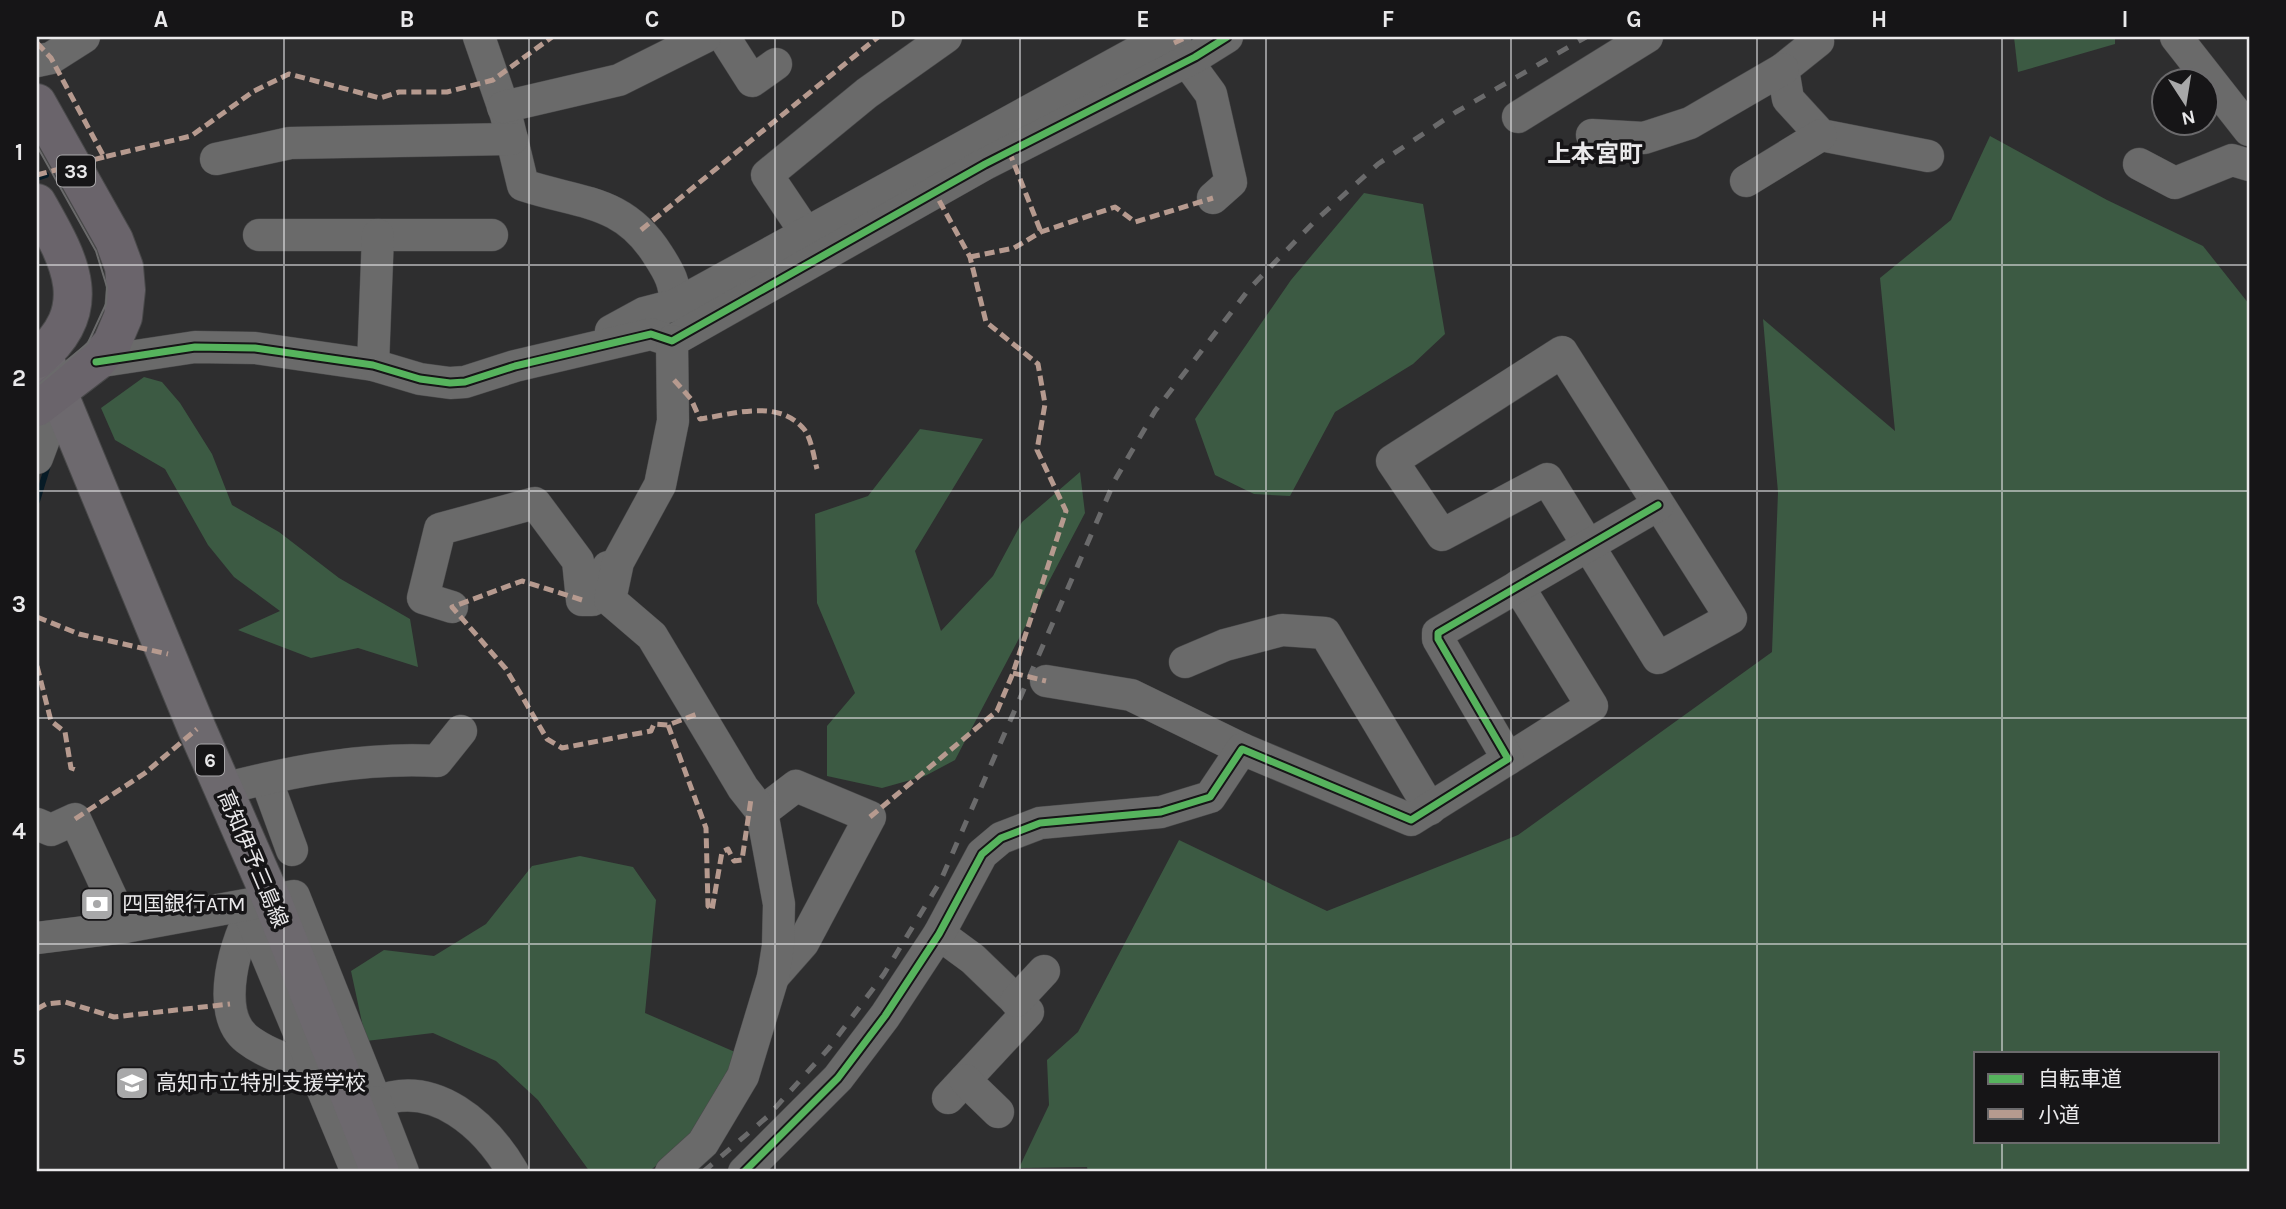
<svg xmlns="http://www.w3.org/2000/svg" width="2286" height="1209" viewBox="0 0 2286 1209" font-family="Karla,'Noto Sans JP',sans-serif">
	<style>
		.green { fill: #3c5a43; fill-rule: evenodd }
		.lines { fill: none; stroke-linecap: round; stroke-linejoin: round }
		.stream { stroke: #071b26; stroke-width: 6 }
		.minor-casing { stroke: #49494a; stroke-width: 33 }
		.major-casing { stroke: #49494a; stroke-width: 40 }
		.highway-casing { stroke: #49494a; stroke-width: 40 }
		.minor { stroke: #6a6a6a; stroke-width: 32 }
		.major { stroke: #6d696e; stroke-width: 38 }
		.highway { stroke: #6a646b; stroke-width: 38 }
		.tram { stroke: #6a6a6b; stroke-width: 2 }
		.rail { stroke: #6a6a6b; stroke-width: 5; stroke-dasharray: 12 12; stroke-linecap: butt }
		.quiet { stroke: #b69a8f; stroke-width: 5; stroke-dasharray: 10 5; stroke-linecap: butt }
		.cycleway-casing { stroke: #161517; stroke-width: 11 }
		.cycleway { stroke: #56b35d; stroke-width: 7 }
		.grid { fill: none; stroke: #eae9eb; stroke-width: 2; stroke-opacity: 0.55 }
		.labels { text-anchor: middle; stroke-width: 7; stroke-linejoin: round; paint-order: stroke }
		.shield { fill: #161517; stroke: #aaa9ab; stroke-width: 2 }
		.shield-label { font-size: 19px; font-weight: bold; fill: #eae9eb }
		.street-label { font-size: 21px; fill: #eae9eb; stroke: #161517 }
		.poi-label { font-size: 21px; fill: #eae9eb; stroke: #161517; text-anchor: start }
		.quarter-label { font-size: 24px; font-weight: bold; fill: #eae9eb; stroke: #161517 }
		.neatline { fill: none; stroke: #eae9eb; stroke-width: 2.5 }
		.grid-label { font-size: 23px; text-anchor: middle; font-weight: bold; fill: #eae9eb }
	</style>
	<rect width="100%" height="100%" fill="#2e2e2f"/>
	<g class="green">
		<polygon points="2014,37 2115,37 2115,44 2018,72"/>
		<path d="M1990 136 2107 200 2203 246 2249 304V1172H1088L1087 1167 1019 1168 1049 1105 1047 1060 1078 1032 1179 840 1327 911 1518 835 1772 652 1778 492 1763 319 1895 431 1880 278 1951 220ZM2218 1053V1141H1976V1053Z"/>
		<polygon points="1364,193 1423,204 1445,334 1413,364 1335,412 1290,496 1254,494 1215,475 1195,419 1291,280"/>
		<polygon points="144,377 162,382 180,403 212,454 232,505 279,532 339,578 410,619 418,667 358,648 311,658 238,630 280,611 234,577 208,545 165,469 115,440 101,408"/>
		<polygon points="920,429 983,439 915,551 941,631 993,576 1022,522 1080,472 1085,513 955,760 925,776 882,788 827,776 827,726 855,693 817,603 815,514 868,496"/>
		<polygon points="580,856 633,867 656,900 645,1013 735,1052 726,1112 648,1172 590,1172 538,1100 496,1061 433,1033 366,1041 351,971 384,950 434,956 486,924 532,866"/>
	</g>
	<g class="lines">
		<g class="stream">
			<polyline points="37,178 46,175"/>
			<polyline points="37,501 48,465"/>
		</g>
		<g class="minor-casing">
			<g id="minor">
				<path d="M479 37 506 115 523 185C580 204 623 199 658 255 669 272 676 284 675 305"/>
				<polyline points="724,37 752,81 776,64"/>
				<polyline points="1817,37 1818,41 1783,69 1788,99 1821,135 1928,156"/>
				<polyline points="2176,37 2249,130"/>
				<polyline points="1175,45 1211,94 1231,182 1213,198"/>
				<polyline points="37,61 51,58 84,37"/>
				<polyline points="503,107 619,80 705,37"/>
				<polyline points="1518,117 1647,37"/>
				<polyline points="1592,135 1644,138 1690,123 1783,69"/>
				<polyline points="216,159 290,143 512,139"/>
				<polyline points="2139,164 2175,183 2232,160 2249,165"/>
				<polyline points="1746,181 1821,135"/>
				<polyline points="806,233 767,175 867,93 946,37"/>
				<polyline points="259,235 492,235"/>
				<polyline points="611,331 644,313 675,305 1164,37"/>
				<polygon points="1562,352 1731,618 1658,658 1547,479 1442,535 1392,461"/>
				<polyline points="96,362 195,347 255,348 373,365 420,379 450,383 465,382 515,366 651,334 672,341 985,164 1195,57 1227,37"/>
				<polyline points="373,365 378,235"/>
				<polyline points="37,458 49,426 40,405"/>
				<polyline points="452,607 423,598 440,529 535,503 578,561 582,600 592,600 608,567"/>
				<polyline points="1185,662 1225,645 1282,630 1325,633 1430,809"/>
				<polyline points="1046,681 1131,695 1242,749"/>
				<polyline points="1508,759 1592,706 1518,586"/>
				<polyline points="266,779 292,850"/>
				<path d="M223 789C293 771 364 757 437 761L461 731"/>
				<polyline points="762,812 796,786 870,817 803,943 773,977"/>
				<polyline points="37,824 51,830 75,819 125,927"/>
				<path d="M255 907C236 937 213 1013 247 1039 266 1054 294 1062 316 1071"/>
				<polyline points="250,915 357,1172"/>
				<polyline points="939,934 973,959 1028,1012 948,1098"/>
				<path d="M37 938 125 927 294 896 376 1102C435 1078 486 1126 513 1172"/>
				<polyline points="1016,1001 1044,971"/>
				<polyline points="965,1080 998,1112"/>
				<polyline points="376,1102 403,1172"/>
				<polyline points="671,1172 703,1143 743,1076 773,977 778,946 779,904 762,812 743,788 652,636 610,600 618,562 660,485 673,421 672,341"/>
				<polyline points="744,1172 838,1078 885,1016 939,934 982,854 1001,838 1040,823 1161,812 1210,797 1242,749 1411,820 1508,759 1438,639 1438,633 1658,505"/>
			</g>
		</g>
		<g class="major-casing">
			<polyline id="major" points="46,363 197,729 272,900 380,1172"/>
		</g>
		<g class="highway-casing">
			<g id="highway">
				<polyline points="37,103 114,240 124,267 126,290 123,317 112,343 96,362 37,407"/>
				<path d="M37 203C68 258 99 308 37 359"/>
			</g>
		</g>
		<use href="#minor" class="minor"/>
		<use href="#major" class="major"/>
		<use href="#highway" class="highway"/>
		<polyline class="tram" points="37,146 96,251 107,287 106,304 88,343 37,386"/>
		<polyline class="rail" points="703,1172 767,1117 829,1048 884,974 940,882 1115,480 1155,411 1250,288 1316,220 1378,164 1456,112 1586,37"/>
		<g class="quiet">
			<polyline points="37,43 51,58 104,157 191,136 254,91 289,74 380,98 399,92 447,92 493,80 552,37"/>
			<polyline points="1174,43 1187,37"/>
			<polyline points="1009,151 1041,232"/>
			<polyline points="37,175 104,157"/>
			<polyline points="641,230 878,37"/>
			<polyline points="970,257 1014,248 1041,232 1115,207 1135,222 1213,198"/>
			<path d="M674 380 691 399 700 419C734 414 777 399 803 428 811 436 814 458 817 469"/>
			<polyline points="582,600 522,581 452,607 506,669 547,739 562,748 651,731 654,724 668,725 700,713"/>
			<polyline points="37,617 79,634 168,654"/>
			<polyline points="37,666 51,721 65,732 71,768 77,770"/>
			<polyline points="1013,673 1046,681"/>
			<polyline points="668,725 706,828 708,906 712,910 722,852 728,849 734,861 742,860 751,799"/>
			<polyline points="870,817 997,711 1013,673 1066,511 1037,450 1045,404 1038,364 986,322 970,257 935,193"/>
			<polyline points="75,819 145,773 197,729"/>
			<polyline points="37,1009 46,1004 65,1002 114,1017 230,1004"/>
		</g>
		<g class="cycleway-casing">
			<g id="cycleway">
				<polyline points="96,362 195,347 255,348 373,365 420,379 450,383 465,382 515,366 651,334 672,341 985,164 1195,57 1227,37"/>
				<polyline points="744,1172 838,1078 885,1016 939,934 982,854 1001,838 1040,823 1161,812 1210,797 1242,749 1411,820 1508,759 1438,639 1438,633 1658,505"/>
			</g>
		</g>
		<use href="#cycleway" class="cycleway"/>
	</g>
	<path class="grid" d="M284 37V1172M529 37V1172M775 37V1172M1020 37V1172M1266 37V1172M1511 37V1172M1757 37V1172M2002 37V1053M37 265H2249M37 491H2249M37 718H2249M37 944H2249M2002 1141V1172"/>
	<defs>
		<g id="bank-square" transform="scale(1.75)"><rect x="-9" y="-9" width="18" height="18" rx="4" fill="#a8a8a9" stroke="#161517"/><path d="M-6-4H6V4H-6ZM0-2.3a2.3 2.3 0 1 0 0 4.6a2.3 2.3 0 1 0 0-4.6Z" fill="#fff"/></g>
		<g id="school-square" transform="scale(1.75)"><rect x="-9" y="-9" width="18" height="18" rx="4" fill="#a8a8a9" stroke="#161517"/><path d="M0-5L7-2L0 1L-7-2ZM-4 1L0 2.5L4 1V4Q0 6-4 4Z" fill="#fff"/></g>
	</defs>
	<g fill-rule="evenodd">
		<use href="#bank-square" x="97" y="904"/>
		<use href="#school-square" x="132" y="1083"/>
	</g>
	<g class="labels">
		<g class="shield">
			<rect x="57" y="155.5" width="38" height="31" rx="5"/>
			<rect x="196" y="744.5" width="28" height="31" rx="5"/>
		</g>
		<g class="shield-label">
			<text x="76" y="178">33</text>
			<text x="210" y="767">6</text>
		</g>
		<g class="street-label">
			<text transform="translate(253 859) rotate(67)" y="7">高知伊予三島線</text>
		</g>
		<g class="poi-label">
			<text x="122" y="911">四国銀行ATM</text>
			<text x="156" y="1090">高知市立特別支援学校</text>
		</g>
		<g class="quarter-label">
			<text x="1595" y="162">上本宮町</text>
		</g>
	</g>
	<rect width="2286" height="1209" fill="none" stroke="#161517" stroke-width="77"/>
	<rect x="1974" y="1052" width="245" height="91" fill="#161517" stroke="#6b6a6c" stroke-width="2"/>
	<rect x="1988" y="1074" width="35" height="10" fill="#56b35d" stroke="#6b6a6c" stroke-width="2"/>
	<text x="2038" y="1086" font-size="21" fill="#eae9eb">自転車道</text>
	<rect x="1988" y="1109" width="35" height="10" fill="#b69a8f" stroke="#6b6a6c" stroke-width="2"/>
	<text x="2038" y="1122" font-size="21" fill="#eae9eb">小道</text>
	<g transform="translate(2185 102) rotate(168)"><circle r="33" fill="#161517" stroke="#6b6a6c" stroke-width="2"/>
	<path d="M0-5L12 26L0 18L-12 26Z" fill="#a8a8a9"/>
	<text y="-10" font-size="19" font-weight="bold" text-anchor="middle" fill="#eae9eb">N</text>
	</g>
	<rect x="38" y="38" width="2210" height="1132" class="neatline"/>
	<g class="grid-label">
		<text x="161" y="27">A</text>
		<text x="407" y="27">B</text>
		<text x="652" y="27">C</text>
		<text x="898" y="27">D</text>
		<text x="1143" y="27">E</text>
		<text x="1388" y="27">F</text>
		<text x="1634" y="27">G</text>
		<text x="1879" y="27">H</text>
		<text x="2125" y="27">I</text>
		<text x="19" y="160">1</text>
		<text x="19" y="386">2</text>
		<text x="19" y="612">3</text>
		<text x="19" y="839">4</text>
		<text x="19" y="1065">5</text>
	</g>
</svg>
